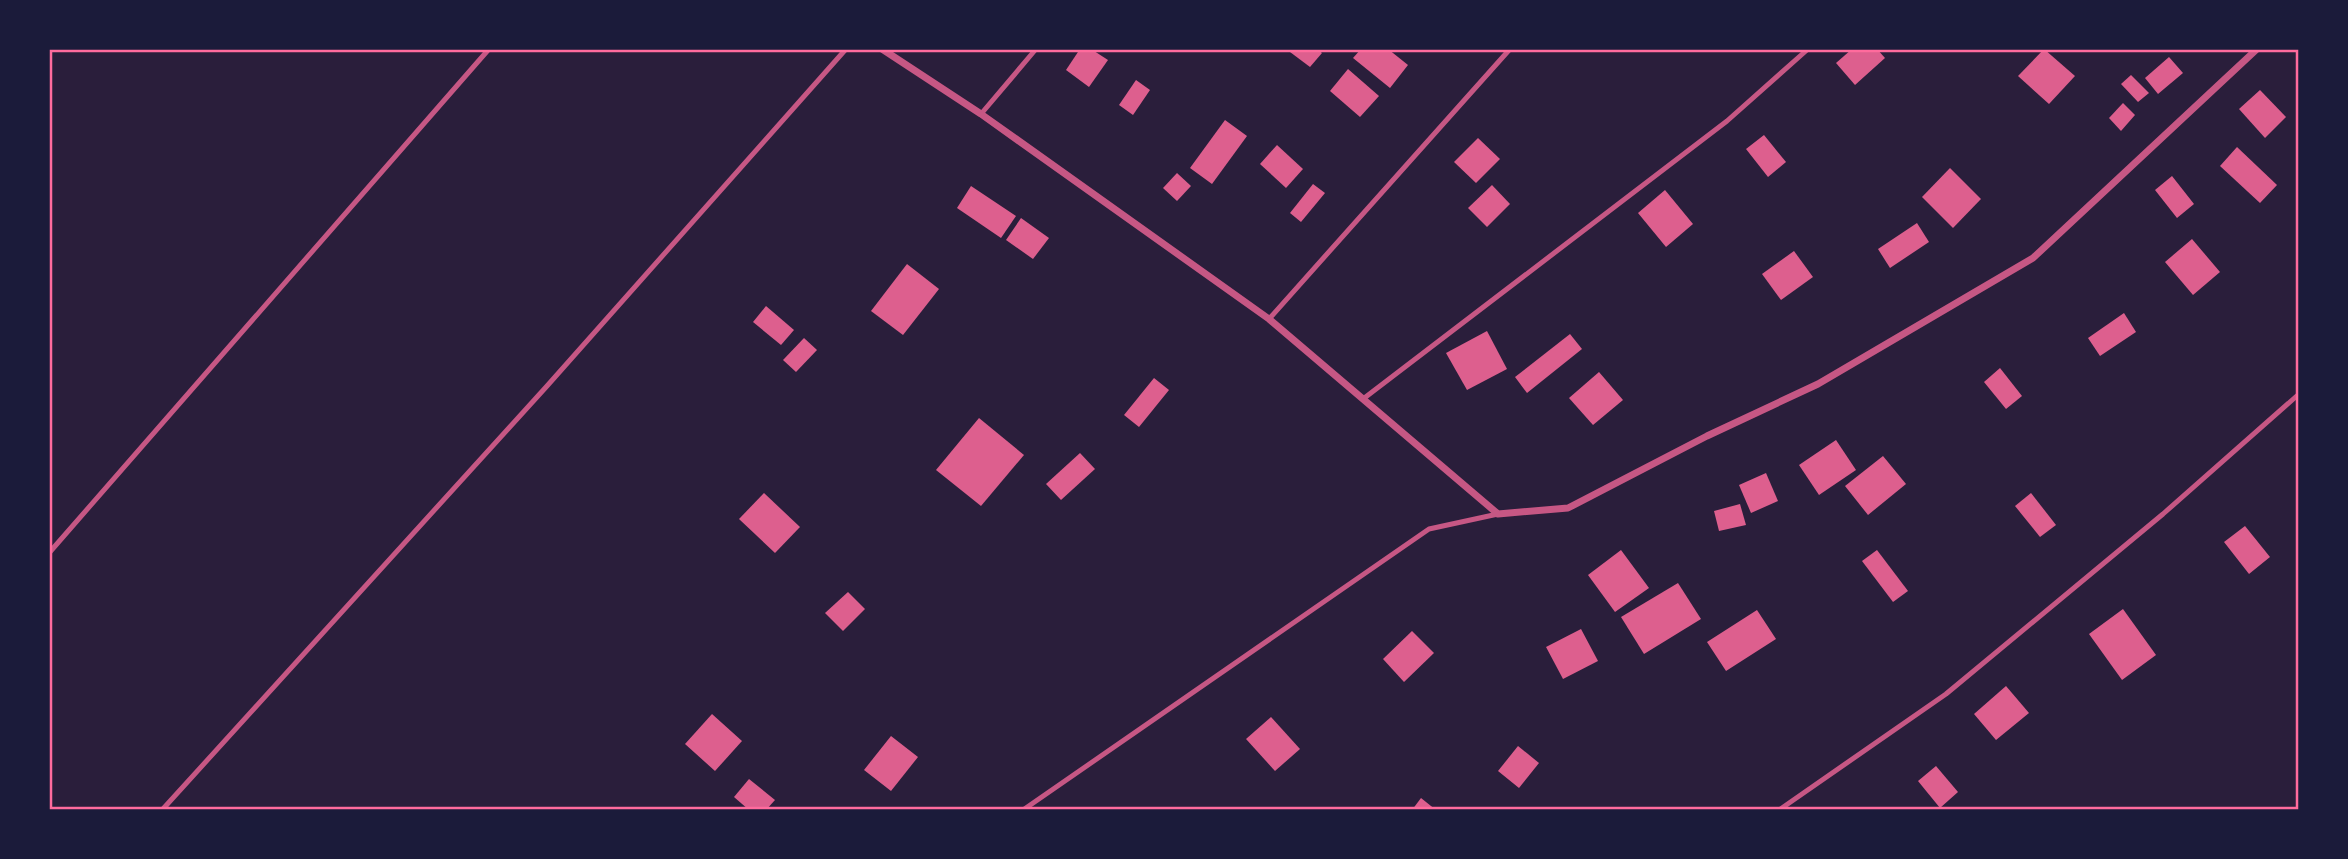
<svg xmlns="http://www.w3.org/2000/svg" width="2348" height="859" viewBox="0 0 2348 859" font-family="Jost,sans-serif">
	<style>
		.green { fill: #2a1e3b }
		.building { fill: #dd5f8e }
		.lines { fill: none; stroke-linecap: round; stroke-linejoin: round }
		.service { stroke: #c65784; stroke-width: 5 }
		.minor { stroke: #c65784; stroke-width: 7 }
		.neatline { fill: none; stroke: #ff6b9d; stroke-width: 2.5 }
	</style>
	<rect width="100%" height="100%" fill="#1b1b3a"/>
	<rect class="green" x="49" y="49" width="2250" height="761"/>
	<g class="building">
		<polygon points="1080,49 1091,49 1108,60 1089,87 1066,70"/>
		<polygon points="1292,49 1317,49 1322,53 1310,67 1290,52"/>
		<polygon points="1361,49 1388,49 1408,65 1390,88 1353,58"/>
		<polygon points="1852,49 1877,49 1885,58 1855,85 1836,63"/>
		<polygon points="2044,49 2075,76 2049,104 2018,76"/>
		<polygon points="2169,57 2183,73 2158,94 2145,78"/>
		<polygon points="1348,69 1379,96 1360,117 1330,91"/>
		<polygon points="2131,75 2149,93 2138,102 2121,84"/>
		<polygon points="1136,80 1150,90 1133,115 1119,105"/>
		<polygon points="2260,90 2286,117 2265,138 2239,109"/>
		<polygon points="2123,103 2135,115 2121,131 2109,118"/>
		<polygon points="1225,120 1247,136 1212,184 1190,168"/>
		<polygon points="1764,135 1786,162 1768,177 1746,149"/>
		<polygon points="1478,138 1500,159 1476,183 1454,162"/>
		<polygon points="1277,145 1303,169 1286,188 1260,164"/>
		<polygon points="2237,147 2277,185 2260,203 2220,166"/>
		<polygon points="1950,168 1981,199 1953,228 1922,197"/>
		<polygon points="1177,173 1191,186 1177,201 1163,188"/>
		<polygon points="2172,176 2194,204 2177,218 2155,190"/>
		<polygon points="1313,184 1325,193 1301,222 1290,213"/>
		<polygon points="1492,185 1510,204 1487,227 1468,208"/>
		<polygon points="971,186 1016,216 1001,238 957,208"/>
		<polygon points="1665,190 1693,224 1666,247 1638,213"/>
		<polygon points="1021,218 1049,238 1033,259 1006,240"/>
		<polygon points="1917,223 1929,242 1890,268 1878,249"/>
		<polygon points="2192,239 2220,272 2193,295 2165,262"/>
		<polygon points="1794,251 1813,277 1781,300 1762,274"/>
		<polygon points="907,264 939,289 903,335 871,311"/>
		<polygon points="766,306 794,330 781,345 753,322"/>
		<polygon points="2124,313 2136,332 2100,356 2088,338"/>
		<polygon points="1487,331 1507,369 1467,390 1446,353"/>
		<polygon points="1570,334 1582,349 1527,393 1515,377"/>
		<polygon points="804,338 817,350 796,372 783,360"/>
		<polygon points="2000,368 2022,396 2006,409 1984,382"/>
		<polygon points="1599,372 1623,400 1593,425 1569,398"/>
		<polygon points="1154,378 1169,390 1139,427 1124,415"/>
		<polygon points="979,418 1024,455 981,506 936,470"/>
		<polygon points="1836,440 1856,470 1819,495 1799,465"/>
		<polygon points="1080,453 1095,469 1061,500 1046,484"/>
		<polygon points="1883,456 1906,484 1868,515 1845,486"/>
		<polygon points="1766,473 1778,501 1751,513 1739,485"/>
		<polygon points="764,493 800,527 775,553 739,519"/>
		<polygon points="2031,493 2056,525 2040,537 2015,506"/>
		<polygon points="1740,504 1746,525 1719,531 1714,511"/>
		<polygon points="2245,526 2270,557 2249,574 2224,542"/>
		<polygon points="1621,550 1649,588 1615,612 1588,575"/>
		<polygon points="1877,550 1908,591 1893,602 1862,561"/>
		<polygon points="1678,583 1701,619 1644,654 1621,617"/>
		<polygon points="848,592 865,609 843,631 825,613"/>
		<polygon points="2123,609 2156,655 2122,680 2089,634"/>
		<polygon points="1757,610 1776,639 1726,671 1707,642"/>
		<polygon points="1581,629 1598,661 1563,679 1546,647"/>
		<polygon points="1412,631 1434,653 1404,682 1383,659"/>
		<polygon points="2006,686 2029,713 1996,740 1974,714"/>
		<polygon points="712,714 742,741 715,771 685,744"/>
		<polygon points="1271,717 1300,749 1275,771 1246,739"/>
		<polygon points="891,736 918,757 891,791 864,770"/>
		<polygon points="1518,746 1539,763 1519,788 1498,771"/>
		<polygon points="1936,766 1958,792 1940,808 1918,781"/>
		<polygon points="749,779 775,800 766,810 749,810 734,797"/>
		<polygon points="1421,798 1436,810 1412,810"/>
	</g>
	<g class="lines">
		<g class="service">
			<polyline points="981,114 1036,49"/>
			<polyline points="1269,319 1510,49"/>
			<polyline points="1363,399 1727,121 1808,49"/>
			<polyline points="49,553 489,49"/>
			<polyline points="162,810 547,386 846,49"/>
			<polyline points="1023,810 1429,529 1498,514"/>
			<polyline points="1779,810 1946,694 2163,514 2299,394"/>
		</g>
		<polyline class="minor" points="882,49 981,114 1269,319 1498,514 1568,508 1707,436 1818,384 2033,258 2257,49"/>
	</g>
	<rect width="2348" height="859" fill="none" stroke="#1b1b3a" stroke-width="102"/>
	<rect x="51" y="51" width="2246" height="757" class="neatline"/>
</svg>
